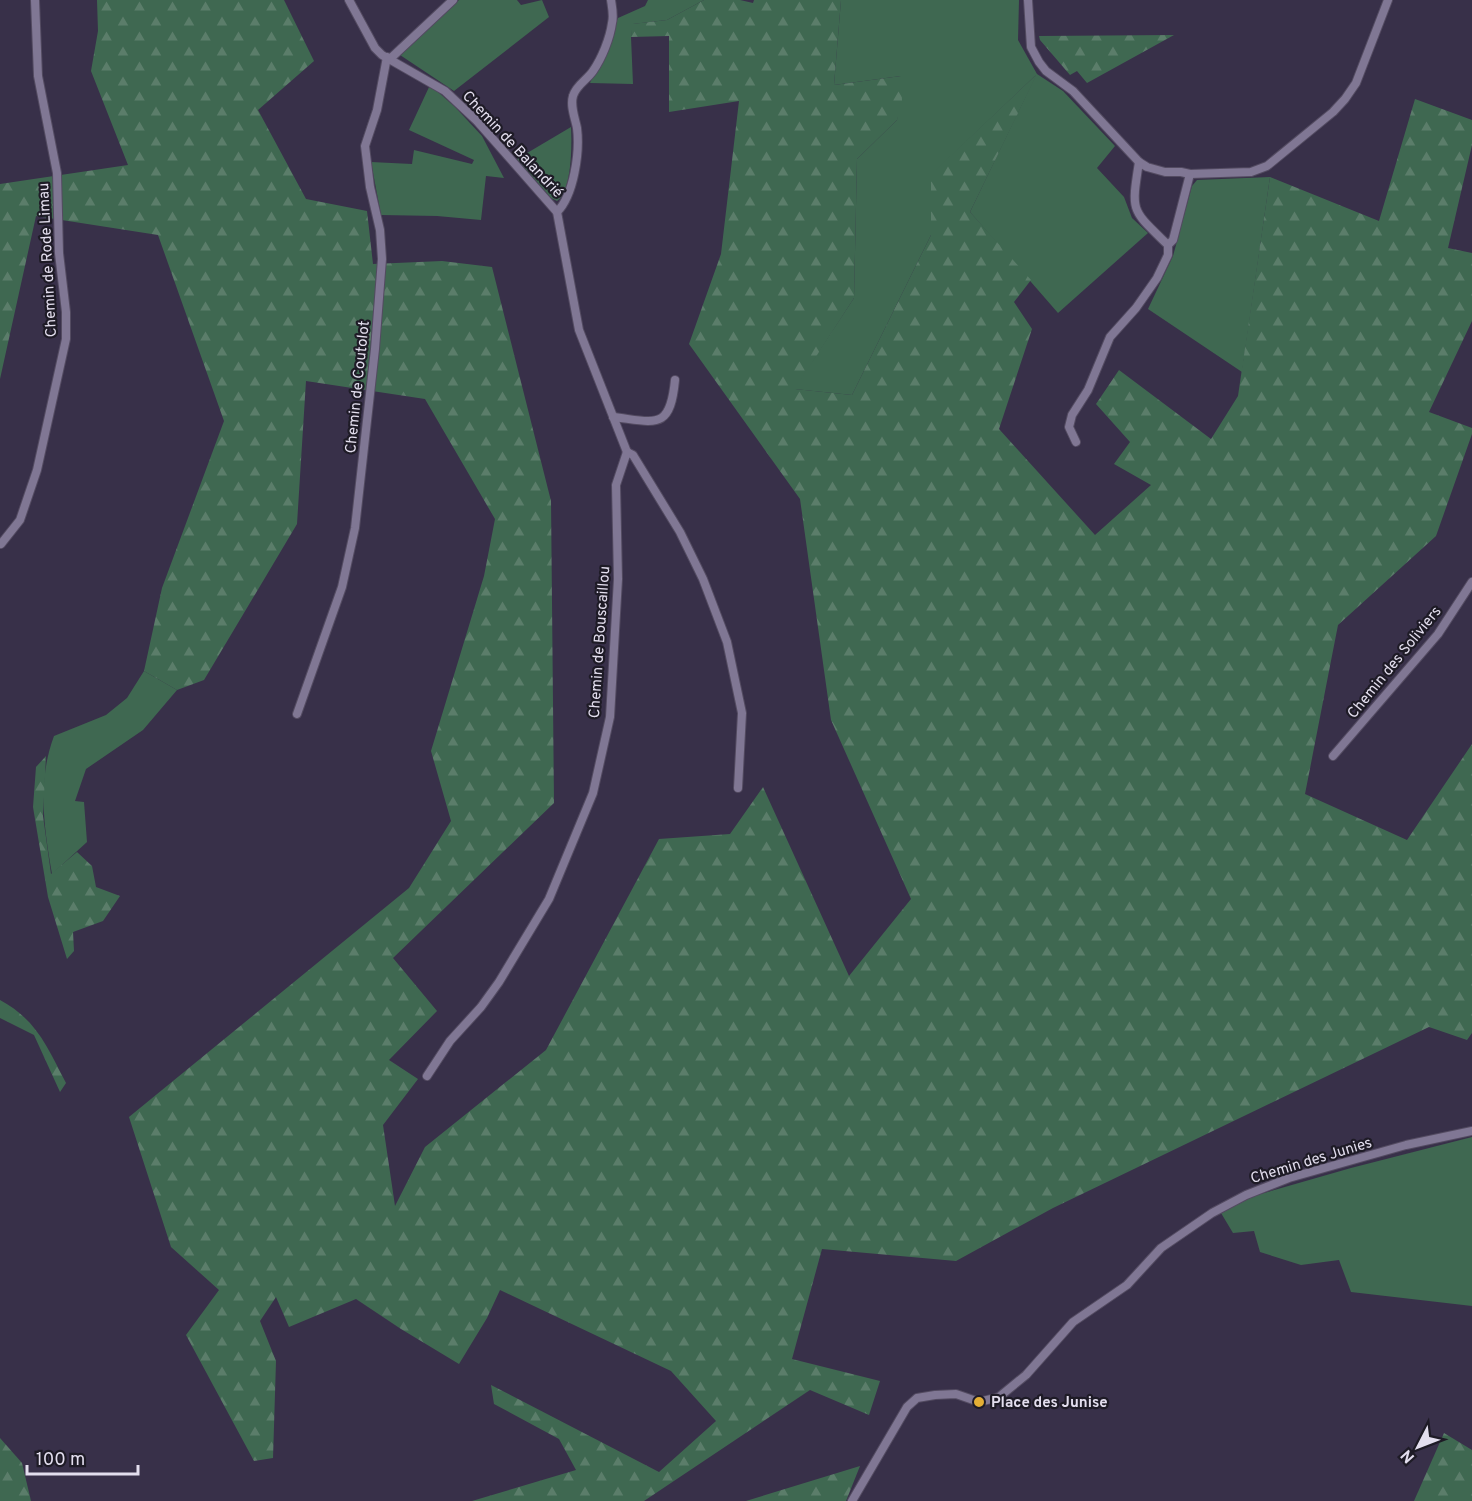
<svg xmlns="http://www.w3.org/2000/svg" width="1472" height="1501" viewBox="0 0 1472 1501" font-family="Overpass,sans-serif">
	<style>
		.grass { fill: #3f6851 }
		.forest { fill: url(#forest-firs) }
		.lines { fill: none; stroke-linecap: round; stroke-linejoin: round }
		.street-casing { stroke: #534b61; stroke-width: 10 }
		.street { stroke: #807794; stroke-width: 8 }
		.poi-dot { fill: #e4ae35; stroke: #1e1b26; stroke-width: 2 }
		.labels { text-anchor: middle; stroke-width: 4.5; stroke-linejoin: round; paint-order: stroke }
		.street-label { font-size: 15px; fill: #e3deee; stroke: #1e1b26 }
		.poi-label { font-size: 15px; font-weight: bold; fill: #e3deee; stroke: #1e1b26; text-anchor: start }
	</style>
	<defs>
		<pattern id="forest-firs" width="22" height="20" patternUnits="userSpaceOnUse" patternTransform="scale(1.5)"><rect width="22" height="20" fill="#3f6851"/><path d="M5 1l3.5 6h-7zM16 11l3.5 6h-7z" fill="#5b7d6a"/></pattern>
	</defs>
	<rect width="100%" height="100%" fill="#383049"/>
	<g class="grass">
		<polygon points="459,0 517,0 521,5 542,0 549,17 454,91 400,55"/>
		<polygon points="648,0 704,0 667,20 633,24 631,37 633,84 590,83 618,18 645,6"/>
		<polygon points="841,0 1019,0 1018,40 1037,74 1063,91 1115,146 1097,168 1124,197 1132,218 1148,233 1058,313 970,212 1036,75 932,174 931,235 852,395 794,389 854,298 857,159 897,120 901,76 834,85"/>
		<polygon points="430,85 455,107 482,136 504,178 486,176 481,220 437,216 381,215 371,162 412,164 414,150 472,164 474,160 409,130"/>
		<path d="M571 127C572 144 572 191 557 201L551 198 517 159Z"/>
		<polygon points="1270,177 1242,372 1148,309 1173,256 1192,186 1197,180"/>
		<path d="M144 671 177 690 143 730 86 769 75 801 84 802 87 842 52 874C44 828 37 781 54 736L106 715 127 698Z"/>
		<polygon points="1472,1137 1472,1306 1351,1292 1339,1260 1301,1265 1260,1252 1254,1231 1233,1233 1221,1213 1247,1198 1351,1168"/>
	</g>
	<g class="forest">
		<polygon points="97,0 284,0 314,61 258,110 306,199 367,211 373,264 442,261 492,267 551,501 554,803 393,958 437,1011 389,1060 418,1079 383,1125 395,1206 425,1147 546,1050 659,839 730,834 763,787 849,976 911,899 831,720 800,499 689,344 721,254 739,101 669,112 669,36 631,37 632,24 667,20 704,0 740,0 753,3 754,0 841,0 834,85 901,76 902,101 897,120 857,159 854,298 795,389 852,395 931,235 931,174 1037,74 970,212 1031,280 1014,302 1032,329 999,429 1095,535 1151,485 1114,464 1130,442 1096,404 1119,370 1211,439 1238,396 1270,177 1379,221 1415,99 1472,120 1472,145 1448,248 1472,253 1472,321 1429,412 1472,428 1472,434 1436,536 1338,625 1305,794 1407,840 1472,744 1472,1033 1467,1040 1429,1027 1053,1208 956,1261 822,1249 792,1359 880,1381 869,1415 810,1390 644,1501 472,1501 576,1470 559,1439 494,1404 491,1385 659,1472 716,1421 671,1371 500,1290 487,1318 459,1364 401,1329 356,1299 289,1327 276,1297 260,1321 276,1361 273,1458 254,1461 186,1335 219,1290 171,1247 129,1117 409,888 451,821 431,751 484,576 495,519 425,399 306,381 297,524 204,680 177,690 144,671 162,588 224,421 158,235 36,216 0,379 0,184 128,165 91,71 98,31"/>
		<polygon points="1174,35 1087,83 1077,71 1070,75 1040,40 1039,36"/>
		<polygon points="46,756 43,816 51,874 77,852 92,866 96,887 120,896 103,921 73,932 74,951 67,959 48,897 33,807 36,767"/>
		<path d="M0 1000C37 1020 47 1047 66 1083L60 1092 34 1035 0 1018Z"/>
		<polygon points="1444,1433 1472,1450 1472,1501 1414,1501"/>
		<polygon points="0,1438 22,1463 31,1501 0,1501"/>
		<polygon points="860,1466 846,1501 746,1501"/>
	</g>
	<g class="lines">
		<g class="street-casing">
			<g id="street">
				<polyline points="349,0 375,48 382,55 445,91 477,121 557,212 579,330 627,452"/>
				<polyline points="1028,0 1031,47 1039,62 1046,71 1073,91 1139,162 1147,167 1165,172 1181,172 1190,174 1251,172 1267,166 1333,112 1345,99 1356,83 1388,0"/>
				<polyline points="391,58 453,0"/>
				<path d="M1139 162C1131 213 1131 209 1168 245"/>
				<path d="M557 212C574 195 580 152 577 128 575 118 570 106 573 96 576 85 587 80 593 71 602 58 610 38 612 23 614 16 612 7 611 0"/>
				<path d="M613 417C656 422 670 431 675 380"/>
				<polyline points="1076,442 1069,427 1072,415 1088,390 1110,337 1136,308 1157,278 1168,255 1168,245 1173,240 1190,174"/>
				<polyline points="627,452 633,455 680,532 703,579 727,642 742,713 738,788"/>
				<polyline points="1,544 20,520 37,470 66,339 66,312 59,253 57,173 38,76 35,0"/>
				<polyline points="297,714 342,587 355,528 375,349 382,259 380,230 370,187 365,146 377,110 387,57"/>
				<polyline points="1333,756 1438,634 1472,582"/>
				<polyline points="427,1076 450,1041 481,1007 499,982 549,899 593,793 610,717 618,579 616,485 627,452"/>
				<polyline points="852,1501 907,1407 917,1398 935,1395 956,1394 979,1402 999,1397 1026,1375 1073,1322 1127,1285 1161,1248 1212,1213 1246,1195 1289,1178 1406,1145 1472,1131"/>
			</g>
		</g>
		<use href="#street" class="street"/>
	</g>
	<circle class="poi-dot" cx="979" cy="1402" r="6"/>
	<g class="labels">
		<g class="street-label">
			<text transform="translate(513 144) rotate(47)" y="5">Chemin de Balandrié</text>
			<text transform="translate(47 260) rotate(-93)" y="5">Chemin de Rode Limau</text>
			<text transform="translate(357 387) rotate(-84)" y="5">Chemin de Coutolot</text>
			<text transform="translate(599 642) rotate(-86)" y="5">Chemin de Bouscaillou</text>
			<text transform="translate(1394 662) rotate(-51)" y="5">Chemin des Soliviers</text>
			<text transform="translate(1311 1160) rotate(-17)" y="5">Chemin des Junies</text>
		</g>
		<g class="poi-label">
			<text x="991" y="1407">Place des Junise</text>
		</g>
	</g>
	<g transform="translate(1418 1447) rotate(228)" stroke="#1e1b26" stroke-width="4.5" paint-order="stroke">
	<path d="M0-4.5L10 22L0 15L-10 22Z" fill="#e3deee"/>
	<text y="-9" font-size="16" font-weight="bold" text-anchor="middle" fill="#e3deee">N</text>
	</g>
	<path d="M27 1465v9h111v-9" fill="none" stroke="#e3deee" stroke-width="3"/>
	<text x="36" y="1465" font-size="18" fill="#e3deee" stroke="#1e1b26" stroke-width="4.5" paint-order="stroke">100 m</text>
</svg>
